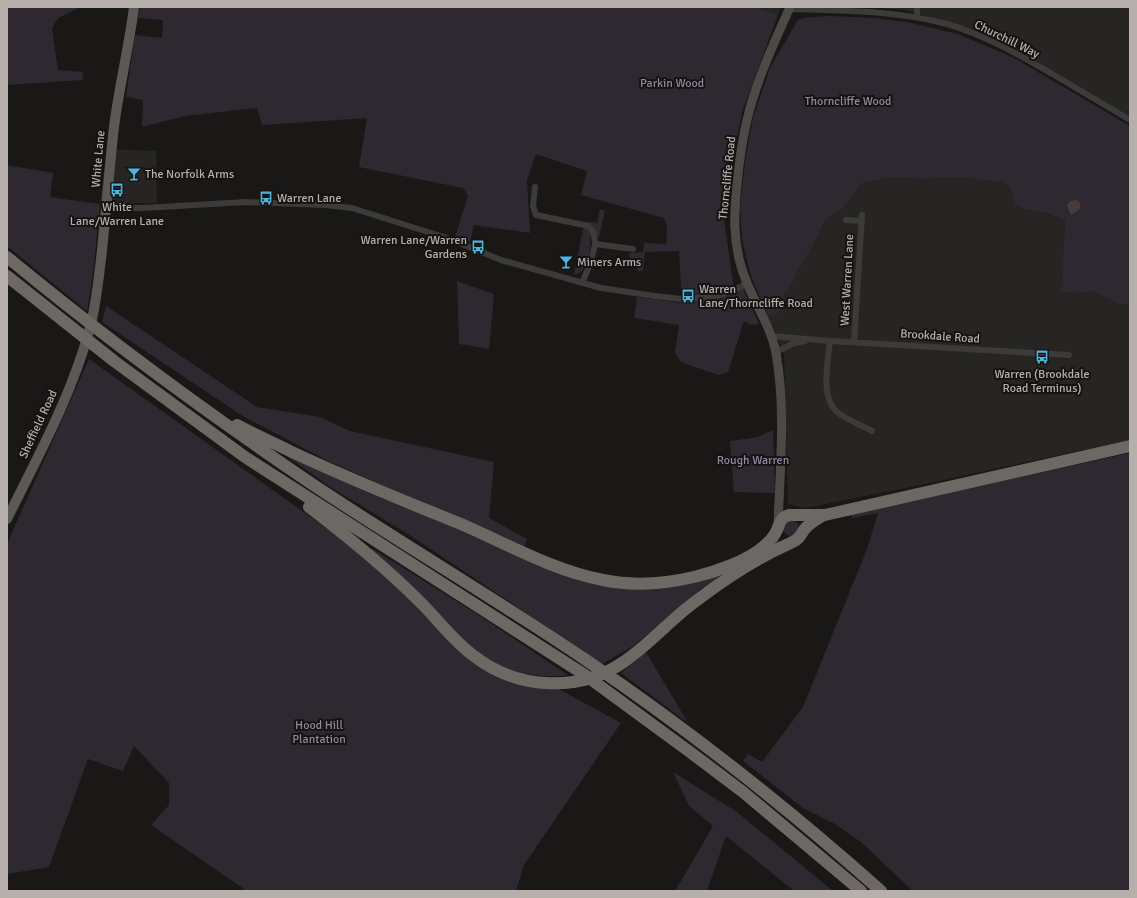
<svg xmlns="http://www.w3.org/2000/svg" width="1137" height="898" viewBox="0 0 1137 898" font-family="Signika,sans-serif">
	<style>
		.built { fill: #262523 }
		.green { fill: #2e2830 }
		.water { fill: #483b3a }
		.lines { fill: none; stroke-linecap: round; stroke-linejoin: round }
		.street { stroke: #3d3b39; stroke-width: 6 }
		.secondary { stroke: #4d4947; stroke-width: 9 }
		.primary { stroke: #5c5855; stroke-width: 10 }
		.highway { stroke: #6e6865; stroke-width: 12 }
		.labels { text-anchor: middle; stroke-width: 4; stroke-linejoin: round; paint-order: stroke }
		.street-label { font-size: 12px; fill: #b7afab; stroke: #141312 }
		.park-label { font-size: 12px; fill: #9784a0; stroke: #141312 }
		.poi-label { font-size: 12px; fill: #b7afab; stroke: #141312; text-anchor: start }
	</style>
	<rect width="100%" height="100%" fill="#191817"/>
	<g class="built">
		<polygon points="757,7 781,7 778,15"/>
		<polygon points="866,7 1130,7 1130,122 986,33 905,10"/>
		<polygon points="107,149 156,151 157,203 100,204"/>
		<polygon points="959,177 1004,183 1027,210 1046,214 1065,221 1061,292 1078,293 1092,291 1118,304 1130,304 1130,440 925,484 805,508 788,504 784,353 767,314 774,316 780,311 782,297 791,286 799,269 816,240 826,218 842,210 860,184 887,178 927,179"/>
	</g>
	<g class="green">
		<polygon points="7,7 81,7 58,18 52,28 58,70 83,72 82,80 7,85"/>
		<polygon points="140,7 757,7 778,15 742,112 723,212 734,289 742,286 759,324 751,325 744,321 728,372 718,375 681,362 675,353 679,325 634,318 637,297 682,303 679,251 645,252 643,271 638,271 637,268 628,266 630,253 643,252 644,243 666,244 667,227 664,218 581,195 587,171 536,154 527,180 530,233 474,225 470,242 455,237 468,196 463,188 359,167 367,118 262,125 257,108 185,116 142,127 143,100 126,97 135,35 162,38 163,20 138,18"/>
		<polygon points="828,16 874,18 907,22 958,34 1012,57 1130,126 1130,304 1118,304 1092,291 1078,293 1061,292 1065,221 1048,214 1027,210 1015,204 1011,190 1004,183 959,177 927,179 887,178 860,184 842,210 826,218 816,240 799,269 791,286 782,297 780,311 774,316 767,314 751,276 742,240 740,206 746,155 753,118 770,68 798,20 804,18"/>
		<polygon points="7,165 53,173 50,197 100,204 93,274 87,311 7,246"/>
		<path d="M600 209 605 211 599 237 590 238C591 251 588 273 574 275L583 229 590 222 597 223Z"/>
		<polygon points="457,281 494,294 489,349 459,344"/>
		<polygon points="106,306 257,407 320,417 350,431 494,462 489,518 527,539 524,548 326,460 241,415 102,322"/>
		<polygon points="89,359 333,533 387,577 462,651 557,688 621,723 524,865 516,891 247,891 151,825 169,805 169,783 134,746 123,771 88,759 49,867 7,874 7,544"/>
		<polygon points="773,430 775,493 734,492 730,441 758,437"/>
		<polygon points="282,453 561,573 685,583 776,539 782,543 701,589 635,645 602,664 411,536 332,488"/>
		<polygon points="1130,453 1130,891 913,891 862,843 835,824 803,808 743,761 748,754 762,762 803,707 867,549 878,513 852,518 851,514"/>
		<circle cx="791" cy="528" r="8"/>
		<path d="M370 549H373L480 616 568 675C541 679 508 673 484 658 479 655 474 651 469 647Z"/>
		<polygon points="646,652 688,723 621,673"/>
		<polygon points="673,772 737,812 833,891 794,891 726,836 707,891 675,891 713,826 689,806"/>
	</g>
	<polygon class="water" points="1077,200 1080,203 1080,209 1071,215 1067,205 1070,201"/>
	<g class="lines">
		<g class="street">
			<path d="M789 9C842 11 895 10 947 24 985 35 1019 55 1054 75 1079 90 1105 105 1130 120"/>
			<polyline points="917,17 917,7"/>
			<polyline points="535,187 533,206 536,215 584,225 588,226 592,230 594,234 595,244 591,262 582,283"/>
			<polyline points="107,208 143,208 246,202 325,205 352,208 450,239 501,260 601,288 655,296 682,299 709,297 723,294 747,284"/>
			<polyline points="846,220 862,221"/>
			<polyline points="595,244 633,249"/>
			<polyline points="771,336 830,341 1069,355"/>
			<path d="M830 341C828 361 820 397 837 412 847 420 861 425 872 431"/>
			<polyline points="854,342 862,215"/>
			<polyline points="776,352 794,343 805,341"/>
		</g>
		<path class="secondary" d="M778 525C780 468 786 409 776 353 770 322 749 296 741 266 733 239 734 213 737 185 739 163 742 141 747 120 756 81 774 43 790 7"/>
		<path class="primary" d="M7 519C37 458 71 397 89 331 96 307 98 283 101 259 106 215 109 170 114 127 119 87 129 47 134 7"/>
		<g class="highway">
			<path d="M7 257C105 338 207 413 312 484 402 544 496 599 586 660 689 730 788 808 881 891"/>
			<polyline points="7,276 114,361 245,457 585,675 690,752 743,792 861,891"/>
			<path d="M237 425C255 435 274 443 292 452 347 478 404 501 461 524 507 544 552 570 603 580 632 586 664 584 694 577 715 572 747 561 763 547 769 542 774 537 777 530 780 523 780 518 789 515H825L1130 446"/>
			<path d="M309 507C347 536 384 566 418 600 437 618 452 640 474 656 518 690 580 693 625 661 651 643 671 619 696 601 721 582 748 564 776 550 783 546 790 544 796 540 801 537 801 534 804 530 809 523 817 519 824 515"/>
		</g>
	</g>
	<defs>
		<g id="bar-bare" transform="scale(1.08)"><path d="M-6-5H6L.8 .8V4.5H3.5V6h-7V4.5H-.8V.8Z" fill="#4cb4dd" stroke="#141312" stroke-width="2.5" paint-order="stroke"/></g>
		<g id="bus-bare" transform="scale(1.08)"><path d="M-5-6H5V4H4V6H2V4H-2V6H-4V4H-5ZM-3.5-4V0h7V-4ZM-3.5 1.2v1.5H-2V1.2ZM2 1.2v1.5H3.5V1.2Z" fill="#4cb4dd" stroke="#141312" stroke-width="2.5" paint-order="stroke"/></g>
	</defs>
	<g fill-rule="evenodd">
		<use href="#bar-bare" x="134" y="174"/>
		<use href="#bus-bare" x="117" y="190"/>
		<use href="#bus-bare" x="266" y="198"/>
		<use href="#bus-bare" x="478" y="247"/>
		<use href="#bar-bare" x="566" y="262"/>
		<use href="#bus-bare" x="688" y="296"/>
		<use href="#bus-bare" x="1042" y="357"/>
	</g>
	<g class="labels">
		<g class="street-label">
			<text transform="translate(1007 39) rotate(26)" y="4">Churchill Way</text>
			<text transform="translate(98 159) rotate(-85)" y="4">White Lane</text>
			<text transform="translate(727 178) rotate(-84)" y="4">Thorncliffe Road</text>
			<text transform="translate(847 280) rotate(-87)" y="4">West Warren Lane</text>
			<text transform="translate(940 336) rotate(4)" y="4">Brookdale Road</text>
			<text transform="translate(38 424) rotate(-65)" y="4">Sheffield Road</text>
		</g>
		<g class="park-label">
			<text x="672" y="87">Parkin Wood</text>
			<text x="848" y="105">Thorncliffe Wood</text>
			<text x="753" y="464">Rough Warren</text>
			<text x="319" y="729">Hood Hill<tspan x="319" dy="14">Plantation</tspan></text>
		</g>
		<g class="poi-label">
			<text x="145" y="178">The Norfolk Arms</text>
			<text x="277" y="202">Warren Lane</text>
			<text x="117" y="211" text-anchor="middle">White<tspan x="117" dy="14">Lane/Warren Lane</tspan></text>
			<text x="467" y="244" text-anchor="end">Warren Lane/Warren<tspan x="467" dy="14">Gardens</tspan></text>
			<text x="577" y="266">Miners Arms</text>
			<text x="699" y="293">Warren<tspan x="699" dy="14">Lane/Thorncliffe Road</tspan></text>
			<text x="1042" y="378" text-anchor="middle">Warren (Brookdale<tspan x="1042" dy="14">Road Terminus)</tspan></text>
		</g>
	</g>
	<rect width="1137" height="898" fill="none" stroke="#b7afab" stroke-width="16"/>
</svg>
